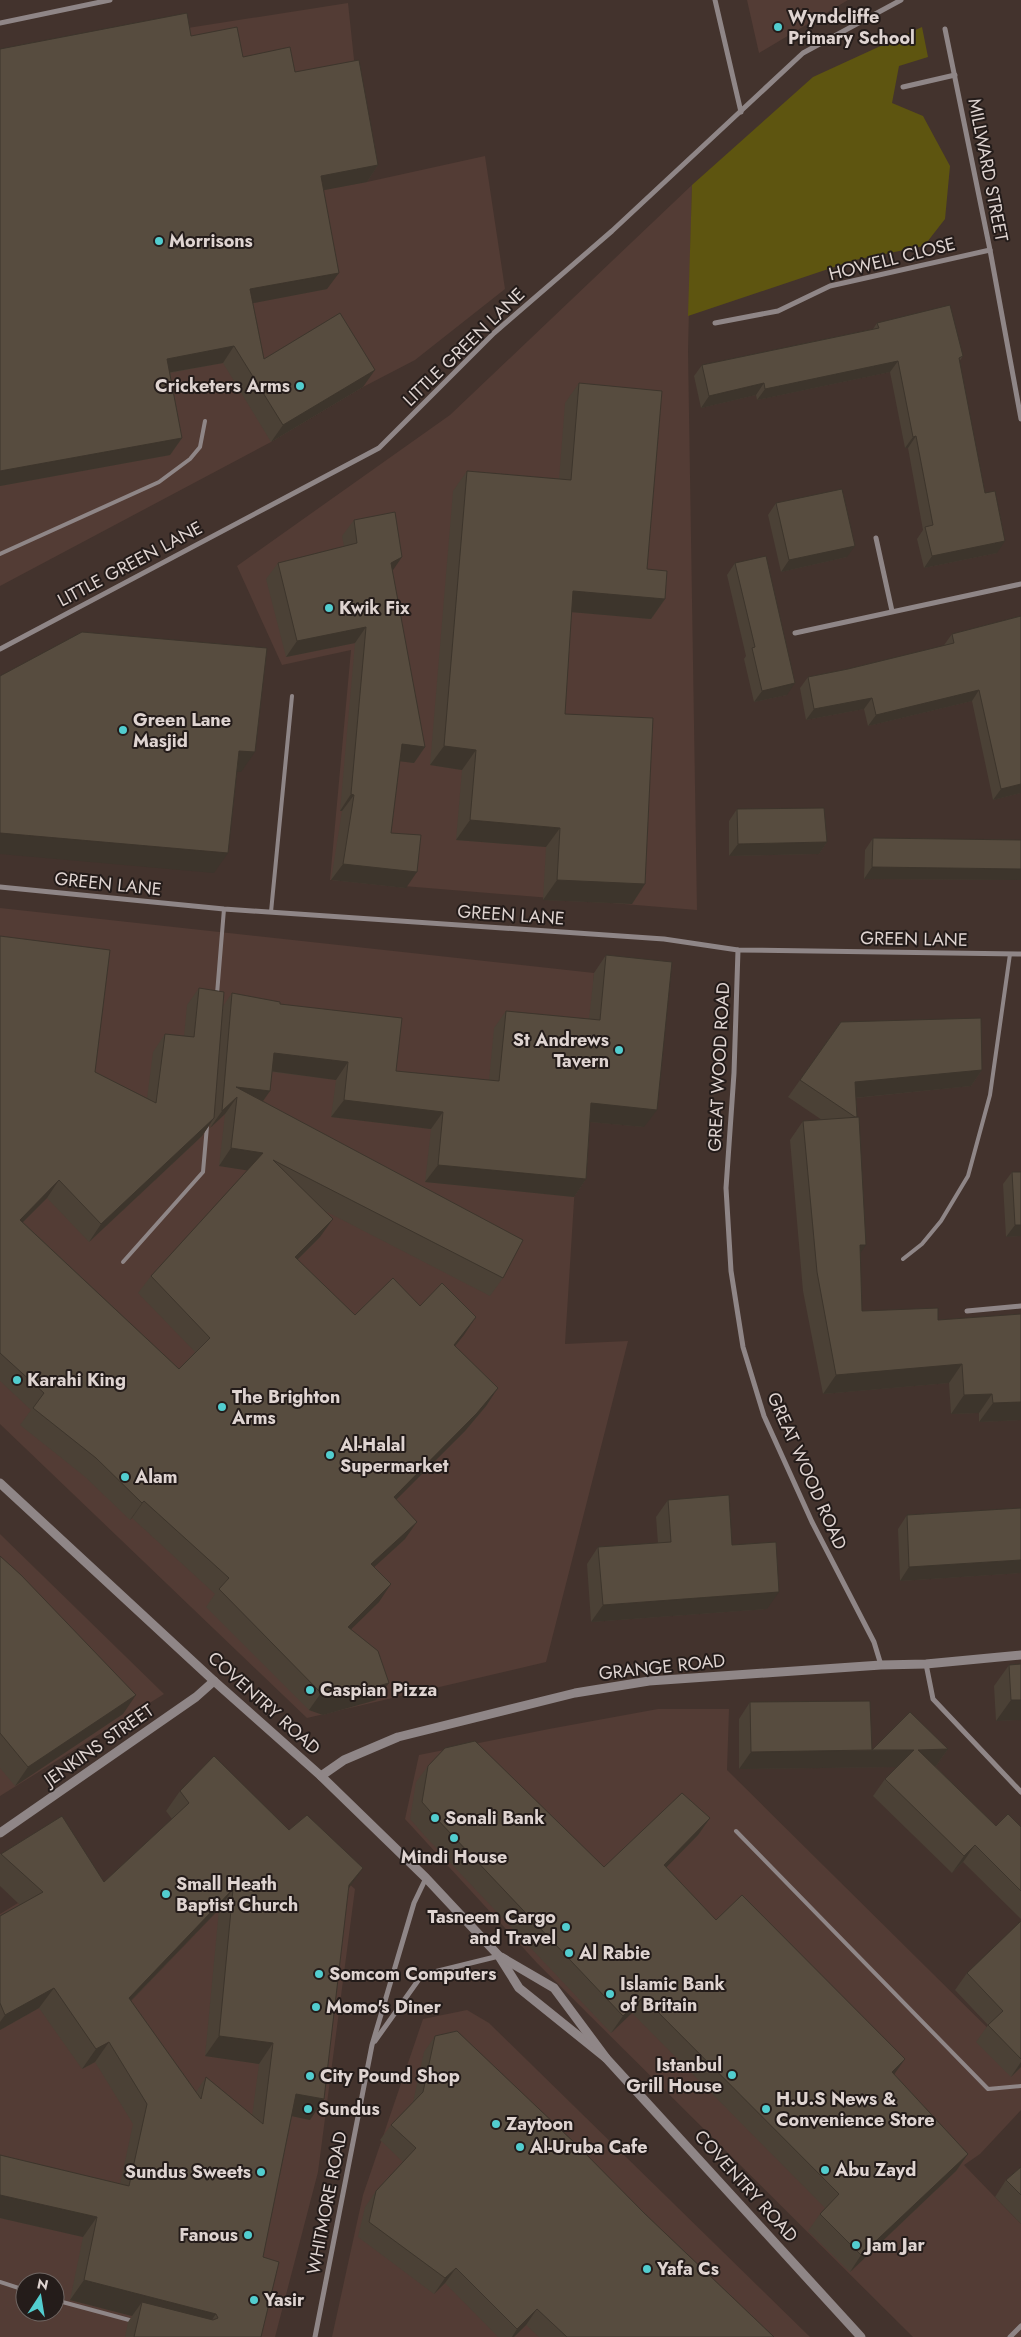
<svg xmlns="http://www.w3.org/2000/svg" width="1021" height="2337" viewBox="0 0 1021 2337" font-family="Jost,sans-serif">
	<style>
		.built { fill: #533c35; fill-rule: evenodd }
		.green { fill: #5e5510 }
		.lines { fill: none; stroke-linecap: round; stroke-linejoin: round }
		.service { stroke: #8f8687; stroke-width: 4 }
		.minor { stroke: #8f8687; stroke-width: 5 }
		.tertiary { stroke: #8f8687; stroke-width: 9 }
		.wall { fill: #4b4136; fill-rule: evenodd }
		.shaded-wall { fill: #3d352c }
		.building { fill: #574c3f; stroke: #3d352c; fill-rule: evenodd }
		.poi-dot { fill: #52cdcf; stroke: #241c1a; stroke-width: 2 }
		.labels { text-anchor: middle; stroke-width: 4; stroke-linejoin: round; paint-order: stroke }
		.poi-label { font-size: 18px; font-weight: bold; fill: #dfd4d1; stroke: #241c1a; text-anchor: start }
		.street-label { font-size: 18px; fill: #dfd4d1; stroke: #241c1a }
	</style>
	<rect width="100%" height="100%" fill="#43332d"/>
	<g class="built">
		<polygon points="747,0 848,0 759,53"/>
		<polygon points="348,3 367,182 485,156 505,289 415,360 363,387 271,442 0,586 0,63 175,30"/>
		<polygon points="692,185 688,351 697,910 330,880 351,650 282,665 237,566 450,415"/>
		<polygon points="0,908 594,973 590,1038 579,1121 565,1344 628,1341 546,1662 307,1718 0,1424"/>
		<polygon points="0,1534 164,1694 0,1796"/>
		<polygon points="658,1709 729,1709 727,1770 1021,2061 1021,2110 980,2154 964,2165 1021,2224 1021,2337 913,2337 537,1963 405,1819 419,1755 549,1729"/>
		<path d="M293 1835 355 1889 318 2172 275 2337H0V1914L18 1903 129 2003 275 1851ZM25 2282H55V2312H25Z"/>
		<polygon points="467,2010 489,2023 810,2337 332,2337 363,2195 423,2019"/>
	</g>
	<polygon class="green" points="922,27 928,57 899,66 892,103 923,116 950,166 945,219 924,246 855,260 688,316 692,185 813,77"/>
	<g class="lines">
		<g class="service">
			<polyline points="0,554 159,482 190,459 200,447 205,421"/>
			<polyline points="271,912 292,696"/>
			<polyline points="217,994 224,909"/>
			<polyline points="903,1259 922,1244 941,1221 968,1176 990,1095 1010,954"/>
			<polyline points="123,1262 203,1172 207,1126"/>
			<polyline points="736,1831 988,2089 1021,2086"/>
			<polyline points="0,2282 25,2290"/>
			<polyline points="55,2300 133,2321"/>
		</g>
		<g class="minor">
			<polyline points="715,0 741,112"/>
			<polyline points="0,23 110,0"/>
			<polyline points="945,29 990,250 1021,419"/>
			<polyline points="903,87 955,75"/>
			<polyline points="715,323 778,311 830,286 990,250"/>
			<polyline points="876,538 892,611"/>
			<polyline points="795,633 1021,584"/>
			<polyline points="0,649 379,448 494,333 612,231 803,53 901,0"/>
			<polyline points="0,887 224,909 664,939 738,950 1021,954"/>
			<polyline points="738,950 734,1073 726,1188 731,1271 743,1347 764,1416 812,1522 874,1642 881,1665"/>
			<polyline points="967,1311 1021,1306"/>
			<polyline points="926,1664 933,1699 1021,1792"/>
			<polyline points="375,2041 422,1975 499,1956"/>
			<polyline points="315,2337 372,2045 414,1903 426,1878"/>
			<polyline points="1010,2337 1021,2326"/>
		</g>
		<g class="tertiary">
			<polyline points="0,1483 214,1681 321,1776 426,1878 499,1956 519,1988 606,2058"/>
			<polyline points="321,1776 344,1760 398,1737 575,1693 649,1681 881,1665 926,1664 1021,1655"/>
			<polyline points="0,1833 196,1697 214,1681"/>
			<polyline points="501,1957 554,1988 606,2058 861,2337"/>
		</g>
	</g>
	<g class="wall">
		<polygon points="191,36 243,57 295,72 378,165 367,182 323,190 327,289 253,303 264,359 363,387 271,442 223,363 170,373 182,438 170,455 0,486"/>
		<polygon points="877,323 963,356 959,362 997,553 924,568 917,539 923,530 908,448 905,448 890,372 757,400 756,395 701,408 694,376 702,365 873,329"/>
		<polygon points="579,383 647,569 665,599 651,619 571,612 565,714 645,884 632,904 543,900 546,847 456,840 462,770 430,765 453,491 467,471 559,479 565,403"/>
		<polygon points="776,503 847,557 781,572 768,515"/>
		<polygon points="354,520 392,571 425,747 414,763 400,761 391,833 406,888 331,880 342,811 340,811 355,643 286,657 266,579 278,563 344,546 342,536"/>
		<polygon points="735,563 787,695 754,702 744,659 746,656 727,575"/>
		<polygon points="1021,616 1021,793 993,800 972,701 868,726 864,709 806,720 800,688 808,677 848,669 944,646 944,645 952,634"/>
		<polygon points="737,809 827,842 819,854 729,856 729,821"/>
		<polygon points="873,838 1021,840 1021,880 864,879 865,850"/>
		<path d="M0 936 95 1072 147 1098 153 1052 165 1034 184 1036 187 1005 199 988 223 1006 232 993 280 1004 396 1071 489 1080 494 1028 506 1011 589 1019 594 973 606 955 644 1127 590 1122 586 1179 574 1197 425 1182 431 1129 331 1117 336 1080 272 1072 270 1091 263 1101 503 1278 490 1296 323 1210 320 1237 297 1260 355 1315 420 1306 476 1317 455 1346 498 1388 486 1406 465 1431 396 1499 405 1539 374 1567 379 1602 351 1629 376 1700 323 1715 309 1710 206 1607 215 1594 132 1518 130 1520 84 1476 20 1425 31 1410 0 1381ZM225 1114 219 1166 248 1170 151 1276 138 1293 195 1352 179 1369 23 1222 47 1198 89 1242 202 1136 211 1123 210 1128Z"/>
		<polygon points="841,1022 982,1070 971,1086 856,1098 860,1253 862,1311 938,1320 1021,1314 1021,1420 979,1422 979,1413 951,1414 949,1383 823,1394 803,1291 790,1140 803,1121 822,1120 788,1097"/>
		<polygon points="1012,1172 1021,1236 1006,1237 1003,1184"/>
		<polygon points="668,1500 732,1545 767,1609 591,1622 587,1564 598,1547 658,1543 656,1517"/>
		<polygon points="1021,1508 1021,1573 900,1581 898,1529 907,1515"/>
		<polygon points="0,1556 123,1714 15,1786 0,1768"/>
		<polygon points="1009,1665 1021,1720 996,1721 994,1686"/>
		<polygon points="750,1702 872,1750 948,1749 936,1766 935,1766 996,1826 1021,1827 1021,1919 963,1862 952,1873 873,1796 885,1779 897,1767 739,1769 739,1719"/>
		<polygon points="428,1766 604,1867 710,1818 698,1835 666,1867 716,1920 894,2074 968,2154 956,2171 850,2272 808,2231 820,2214 825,2208 632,2013 611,2033 424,1835 410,1819 416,1782"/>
		<path d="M180 1791 348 1889 310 2120 292 2116 263 2257 261 2337H125L128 2322 132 2316 70 2300 83 2237 0 2218V2155L120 2184 133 2124 95 2062 82 2069 39 2008 0 2030V1916L20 1905 0 1886V1854H1L104 1882 172 1819 166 1811ZM219 1909 205 2056 259 2064 252 2116 206 2077 196 2092 131 2001Z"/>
		<polygon points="1021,1921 1021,2067 1011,2077 976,2042 988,2025 955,1990 967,1973"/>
		<polygon points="435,2036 644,2213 774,2337 539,2337 526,2325 514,2337 498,2337 445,2283 434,2294 358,2237 365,2207 376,2191 403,2162 380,2140 391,2125 413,2102 424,2052"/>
		<polygon points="1021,2167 1021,2224 995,2197 1006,2180"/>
	</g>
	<g class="shaded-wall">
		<polygon points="378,165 367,182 309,193 321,176"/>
		<polygon points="339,273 327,289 238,306 250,289"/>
		<polygon points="234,346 223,363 155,375 167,359"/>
		<polygon points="898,361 890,372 757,400 765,389"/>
		<polygon points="375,370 363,387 271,442 283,425"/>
		<polygon points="764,383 756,395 701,408 709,396"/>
		<polygon points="916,436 908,448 905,448 913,437"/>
		<polygon points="182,438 170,455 0,486 0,471"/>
		<polygon points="1005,541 997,553 924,568 932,556"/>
		<polygon points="855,546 847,557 781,572 789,560"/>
		<polygon points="402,557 391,573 391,563"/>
		<polygon points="573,591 665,599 651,619 559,611"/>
		<polygon points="366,627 355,643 286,657 297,641"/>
		<polygon points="795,683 787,695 754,702 762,691"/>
		<polygon points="979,690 972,701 868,726 876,715"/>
		<polygon points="872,698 864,709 806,720 814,709"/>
		<polygon points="402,744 425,747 414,763 390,760"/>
		<polygon points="444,746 476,750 462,770 430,765"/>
		<polygon points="239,751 255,752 241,772 225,771"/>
		<polygon points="1021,784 1021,793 993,800 1001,789"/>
		<polygon points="351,794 354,795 342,811 340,811"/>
		<polygon points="470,820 560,828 546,847 456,840"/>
		<polygon points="0,833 228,853 214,873 0,854"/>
		<polygon points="827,842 819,854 729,856 738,844"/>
		<polygon points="343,864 417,872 406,888 331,880"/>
		<polygon points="872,867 1021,869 1021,880 864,879"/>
		<polygon points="557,880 645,884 632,904 543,900"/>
		<polygon points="274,1053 348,1062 336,1080 262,1070"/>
		<polygon points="982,1070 971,1086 844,1099 855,1082"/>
		<polygon points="236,1087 270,1091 258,1108 237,1097 225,1114 210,1128 222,1111"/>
		<polygon points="344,1100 443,1112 431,1129 331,1117"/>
		<polygon points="591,1103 657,1110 644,1127 579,1121"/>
		<polygon points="214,1118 202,1136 89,1242 101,1224"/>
		<polygon points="231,1148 263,1153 251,1171 219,1166"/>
		<polygon points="438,1165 586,1179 574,1197 425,1182"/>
		<polygon points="59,1180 47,1198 8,1237 20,1220"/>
		<polygon points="333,1219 320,1237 283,1274 295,1257"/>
		<polygon points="1015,1225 1021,1225 1021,1236 1006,1237"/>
		<polygon points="860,1245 866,1245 853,1264"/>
		<polygon points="476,1317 464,1335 442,1362 454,1345"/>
		<polygon points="962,1364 949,1383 823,1394 836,1375"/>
		<polygon points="498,1388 486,1406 465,1431 382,1514 394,1497"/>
		<polygon points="992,1394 979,1413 951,1414 964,1395"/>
		<polygon points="1021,1402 1021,1420 979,1422 993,1403"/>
		<polygon points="144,1501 132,1518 130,1520 142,1503"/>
		<polygon points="417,1522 405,1539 359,1581 371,1564"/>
		<polygon points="1021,1560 1021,1573 900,1581 909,1567"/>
		<polygon points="391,1584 379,1602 336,1644 348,1627"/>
		<polygon points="779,1592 767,1609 591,1622 603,1605"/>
		<polygon points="389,1683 376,1700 323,1715 309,1710 321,1693"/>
		<polygon points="136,1695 123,1714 15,1786 28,1767"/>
		<polygon points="1011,1700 1021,1700 1021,1720 996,1721"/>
		<polygon points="948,1749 936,1766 906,1767 918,1750"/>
		<polygon points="914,1750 902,1767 739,1769 751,1752"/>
		<polygon points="710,1818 698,1835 652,1882 664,1865"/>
		<polygon points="975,1845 963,1862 952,1873 964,1856"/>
		<polygon points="363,1868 349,1888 335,1905 349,1885"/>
		<polygon points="233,1889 219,1909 114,2018 129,1998"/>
		<polygon points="54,1988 39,2008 0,2030 0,2022 5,2015"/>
		<polygon points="643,1997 632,2013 611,2033 623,2016"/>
		<polygon points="219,2036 273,2043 259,2064 205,2056"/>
		<polygon points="109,2042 95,2062 82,2069 96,2049"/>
		<polygon points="905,2059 893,2076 892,2072"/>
		<polygon points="1021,2062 1021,2067 1011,2077"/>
		<polygon points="296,2094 324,2099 310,2120 282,2114"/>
		<polygon points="968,2154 956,2171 850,2272 861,2255"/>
		<polygon points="0,2195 97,2217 83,2237 0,2218"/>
		<polygon points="456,2268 445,2283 434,2294 445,2278"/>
		<polygon points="84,2280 216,2314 202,2334 142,2302 132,2316 70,2300"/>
		<polygon points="537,2309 526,2325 514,2337 512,2337 517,2329"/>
	</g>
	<g class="building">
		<polygon points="187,13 191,36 237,27 243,57 290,47 295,72 359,60 378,165 321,176 339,273 250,289 264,359 340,313 375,370 283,425 234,346 167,359 182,438 0,471 0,49"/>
		<polygon points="950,305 963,356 959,358 985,493 995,491 1005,541 932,556 925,527 933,525 916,436 913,437 898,361 765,389 764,383 709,396 702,365 879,328 877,323"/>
		<polygon points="579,383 662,391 647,569 667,571 665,599 573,591 565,714 653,718 645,884 557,880 560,828 470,820 476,750 444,746 467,471 571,480"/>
		<polygon points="842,489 855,546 789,560 776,503"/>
		<polygon points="395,512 402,557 391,563 425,747 402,744 391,833 421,835 417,872 343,864 354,795 351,794 366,627 297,641 278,563 357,543 354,520"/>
		<polygon points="766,556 795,683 762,691 752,648 755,647 735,563"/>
		<polygon points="1021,616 1021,784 1001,789 979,690 876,715 872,698 814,709 808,677 848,669 954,643 952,634"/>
		<polygon points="82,632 267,648 255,752 239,751 228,853 0,833 0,676"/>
		<polygon points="824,808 827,842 738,844 737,809"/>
		<polygon points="873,838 1021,840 1021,869 872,867"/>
		<polygon points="0,936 110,950 95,1072 156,1103 165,1034 194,1037 199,988 224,992 214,1118 101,1224 59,1180 20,1220 179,1369 210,1338 151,1276 263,1153 231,1148 237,1097 222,1111 232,993 280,1002 280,1004 402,1018 396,1071 499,1081 506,1011 600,1020 606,955 672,962 657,1110 591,1103 586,1179 438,1165 443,1112 344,1100 348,1062 274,1053 270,1091 236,1087 523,1240 503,1278 273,1160 333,1219 295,1257 355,1315 393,1278 420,1306 442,1283 476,1317 454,1345 498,1388 477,1413 394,1497 417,1522 371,1564 391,1584 348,1627 378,1651 389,1683 335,1698 321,1693 219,1589 229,1578 144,1501 142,1503 96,1458 33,1408 44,1393 0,1353"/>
		<polygon points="981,1018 982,1070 855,1082 857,1117 855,1117 800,1080 841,1022"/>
		<polygon points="859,1117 866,1245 860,1245 862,1311 938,1308 938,1320 1021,1314 1021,1402 993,1403 992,1394 964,1395 962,1364 836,1375 817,1272 803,1121"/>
		<polygon points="1012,1172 1021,1172 1021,1225 1015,1225"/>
		<polygon points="729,1495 732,1545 776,1542 779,1592 603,1605 598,1547 671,1542 668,1500"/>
		<polygon points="1021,1508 1021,1560 909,1567 907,1515"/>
		<polygon points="0,1556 21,1575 136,1695 28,1767 0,1733"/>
		<polygon points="1021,1664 1021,1700 1011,1700 1009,1665"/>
		<polygon points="870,1701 872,1750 751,1752 750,1702"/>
		<polygon points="910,1712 948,1749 918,1750 996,1826 1008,1814 1021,1827 1021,1891 975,1845 964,1856 885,1779 914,1750 872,1750"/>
		<polygon points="475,1741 604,1867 682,1793 710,1818 664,1865 716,1920 742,1895 905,2059 892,2072 968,2154 861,2255 820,2214 839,2194 643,1997 623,2016 436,1818 422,1802 428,1766 445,1748"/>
		<path d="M214 1756 289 1830 307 1815 363 1868 349 1885 324 2099 296 2094 263 2257 279 2262 261 2337H134L142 2302 213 2320 218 2318 216 2314 84 2280 97 2217 0 2195V2155L129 2186 147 2104 109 2042 96 2049 54 1988 5 2015 0 2003V1916L43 1892 1 1854 62 1816 104 1882 189 1803 180 1791ZM233 1889 219 2036 273 2043 263 2124 206 2077 201 2099 129 1998Z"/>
		<polygon points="1021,1921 1021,2059 988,2025 1003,2011 967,1973"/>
		<polygon points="457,2031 579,2147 644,2213 774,2337 567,2337 537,2309 517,2329 456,2268 445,2278 369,2222 376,2191 416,2148 391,2125 423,2092 435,2036"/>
		<polygon points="1021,2167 1021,2195 1006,2180"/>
	</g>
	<g class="poi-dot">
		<circle cx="778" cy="27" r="5"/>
		<circle cx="159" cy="241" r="5"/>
		<circle cx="300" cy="386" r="5"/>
		<circle cx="329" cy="608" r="5"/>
		<circle cx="123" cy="730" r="5"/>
		<circle cx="619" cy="1050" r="5"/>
		<circle cx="17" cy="1380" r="5"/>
		<circle cx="222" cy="1407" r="5"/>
		<circle cx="330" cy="1455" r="5"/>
		<circle cx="125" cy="1477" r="5"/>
		<circle cx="310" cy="1690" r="5"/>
		<circle cx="435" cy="1818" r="5"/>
		<circle cx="454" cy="1838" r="5"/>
		<circle cx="166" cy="1894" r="5"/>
		<circle cx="566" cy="1927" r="5"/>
		<circle cx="569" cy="1953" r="5"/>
		<circle cx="319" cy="1974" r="5"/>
		<circle cx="610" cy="1994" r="5"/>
		<circle cx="316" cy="2007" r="5"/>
		<circle cx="732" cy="2075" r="5"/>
		<circle cx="310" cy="2076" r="5"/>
		<circle cx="308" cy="2109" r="5"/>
		<circle cx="766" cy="2109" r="5"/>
		<circle cx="496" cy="2124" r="5"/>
		<circle cx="520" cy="2147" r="5"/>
		<circle cx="825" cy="2170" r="5"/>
		<circle cx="261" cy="2172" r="5"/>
		<circle cx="248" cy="2235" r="5"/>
		<circle cx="856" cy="2245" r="5"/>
		<circle cx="647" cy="2269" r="5"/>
		<circle cx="254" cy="2300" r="5"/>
	</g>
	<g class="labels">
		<g class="poi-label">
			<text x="788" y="23">Wyndcliffe<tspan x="788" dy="21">Primary School</tspan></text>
			<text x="169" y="247">Morrisons</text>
			<text x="290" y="392" text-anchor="end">Cricketers Arms</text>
			<text x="339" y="614">Kwik Fix</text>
			<text x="133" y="726">Green Lane<tspan x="133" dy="21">Masjid</tspan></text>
			<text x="609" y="1046" text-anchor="end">St Andrews<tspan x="609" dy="21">Tavern</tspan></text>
			<text x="27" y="1386">Karahi King</text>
			<text x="232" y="1403">The Brighton<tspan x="232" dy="21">Arms</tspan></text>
			<text x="340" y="1451">Al-Halal<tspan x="340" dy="21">Supermarket</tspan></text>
			<text x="135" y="1483">Alam</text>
			<text x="320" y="1696">Caspian Pizza</text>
			<text x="445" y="1824">Sonali Bank</text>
			<text x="454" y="1863" text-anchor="middle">Mindi House</text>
			<text x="176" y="1890">Small Heath<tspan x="176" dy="21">Baptist Church</tspan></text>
			<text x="556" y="1923" text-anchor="end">Tasneem Cargo<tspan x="556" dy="21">and Travel</tspan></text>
			<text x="579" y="1959">Al Rabie</text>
			<text x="329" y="1980">Somcom Computers</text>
			<text x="620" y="1990">Islamic Bank<tspan x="620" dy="21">of Britain</tspan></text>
			<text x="326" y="2013">Momo's Diner</text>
			<text x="722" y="2071" text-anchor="end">Istanbul<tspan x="722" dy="21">Grill House</tspan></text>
			<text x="320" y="2082">City Pound Shop</text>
			<text x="776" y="2105">H.U.S News &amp;<tspan x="776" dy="21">Convenience Store</tspan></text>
			<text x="318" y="2115">Sundus</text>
			<text x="506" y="2130">Zaytoon</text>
			<text x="530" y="2153">Al-Uruba Cafe</text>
			<text x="835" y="2176">Abu Zayd</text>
			<text x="251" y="2178" text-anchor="end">Sundus Sweets</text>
			<text x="238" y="2241" text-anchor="end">Fanous</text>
			<text x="866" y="2251">Jam Jar</text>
			<text x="657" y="2275">Yafa Cs</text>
			<text x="264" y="2306">Yasir</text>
		</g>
		<g class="street-label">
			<text transform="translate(988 170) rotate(79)" y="6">MILLWARD STREET</text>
			<text transform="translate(892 259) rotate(-14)" y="6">HOWELL CLOSE</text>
			<text transform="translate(464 347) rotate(-44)" y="6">LITTLE GREEN LANE</text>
			<text transform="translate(130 564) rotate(-28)" y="6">LITTLE GREEN LANE</text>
			<text transform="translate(108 884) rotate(6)" y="6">GREEN LANE</text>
			<text transform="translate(511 915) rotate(4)" y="6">GREEN LANE</text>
			<text transform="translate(914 939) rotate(1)" y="6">GREEN LANE</text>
			<text transform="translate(719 1067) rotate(-87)" y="6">GREAT WOOD ROAD</text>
			<text transform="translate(807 1471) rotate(66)" y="6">GREAT WOOD ROAD</text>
			<text transform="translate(662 1667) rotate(-6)" y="6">GRANGE ROAD</text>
			<text transform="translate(264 1703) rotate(42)" y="6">COVENTRY ROAD</text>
			<text transform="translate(99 1745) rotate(-35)" y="6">JENKINS STREET</text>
			<text transform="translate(746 2186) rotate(48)" y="6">COVENTRY ROAD</text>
			<text transform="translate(327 2203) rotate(-79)" y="6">WHITMORE ROAD</text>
		</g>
	</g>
	<g transform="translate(40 2297) rotate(12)"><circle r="24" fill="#241c1a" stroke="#6f6663"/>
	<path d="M0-4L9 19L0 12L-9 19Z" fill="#52cdcf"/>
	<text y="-8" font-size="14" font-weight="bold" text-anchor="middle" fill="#dfd4d1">N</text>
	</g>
</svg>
